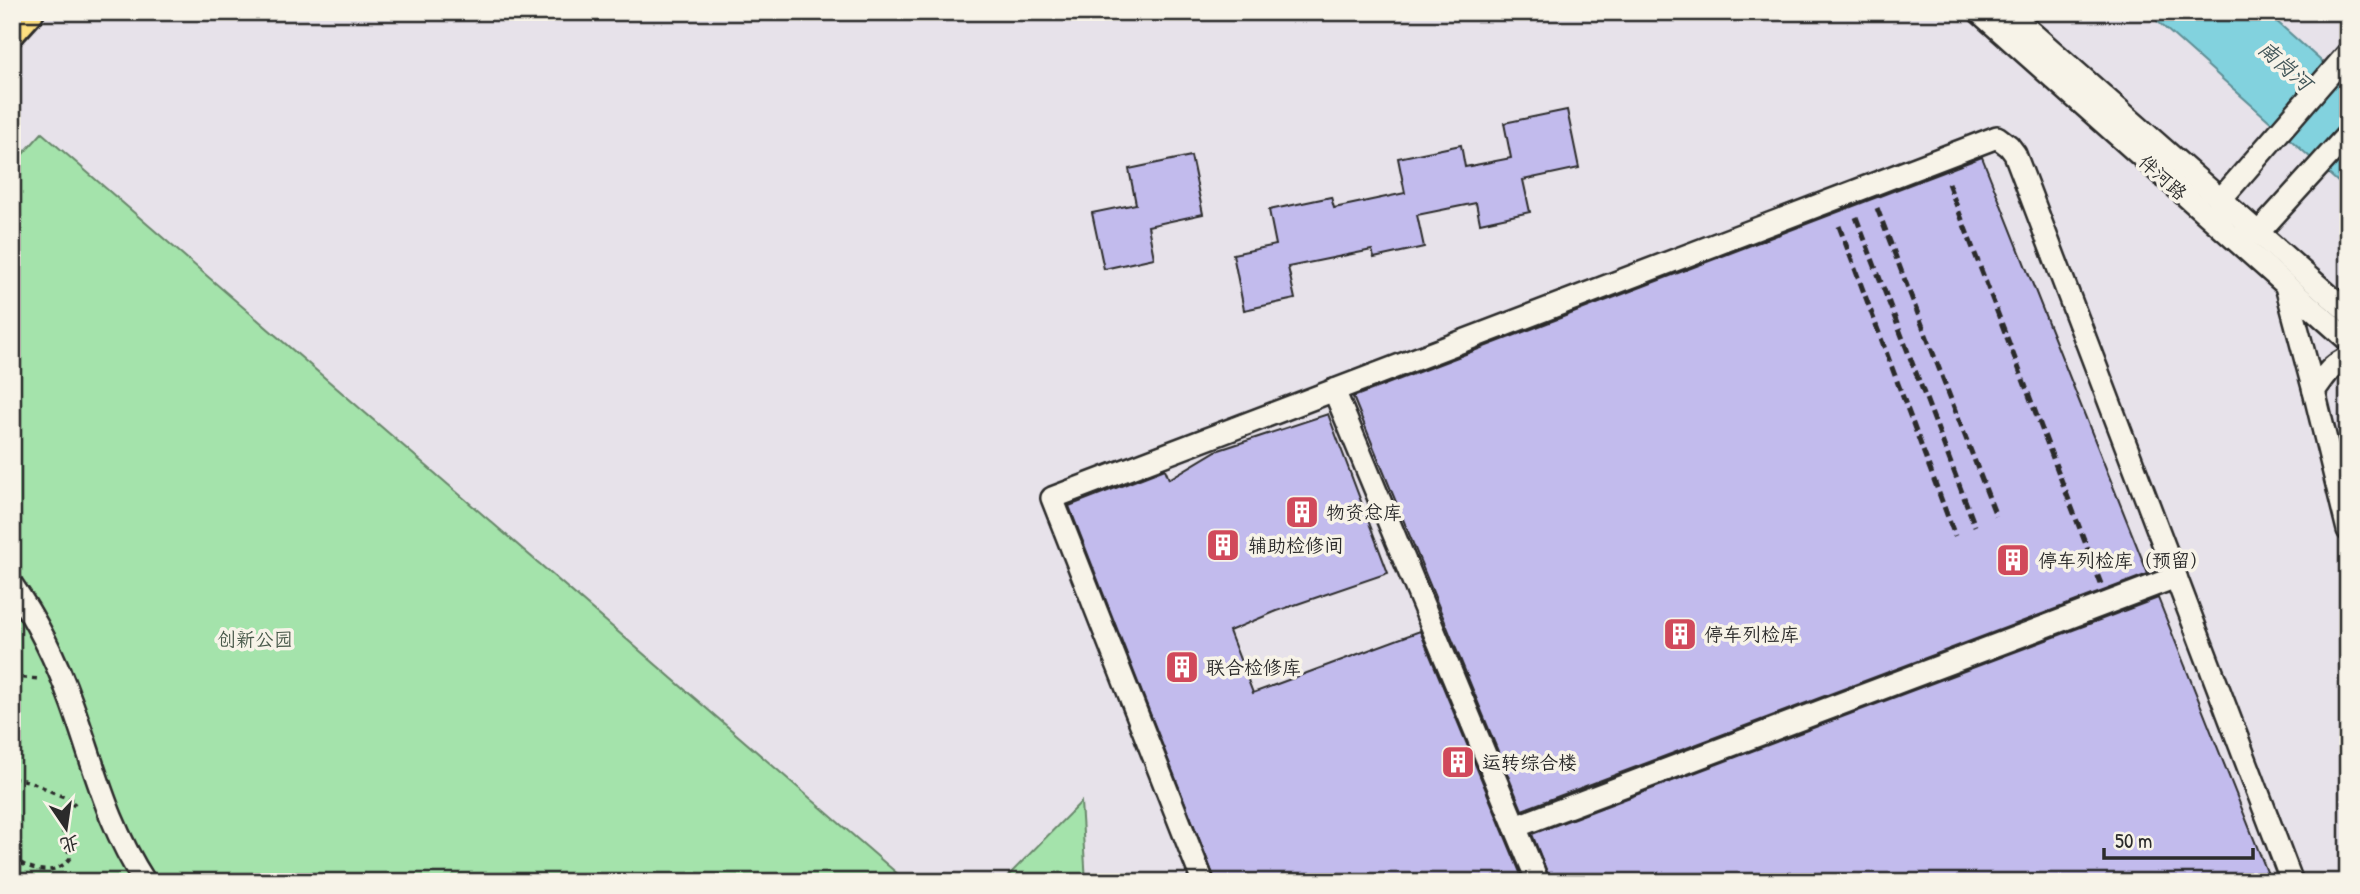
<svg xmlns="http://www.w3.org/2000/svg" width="2360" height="894" viewBox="0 0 2360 894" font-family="'Patrick Hand','LXGW WenKai TC',sans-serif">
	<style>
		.green { fill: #a4e3ab; stroke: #68876b; stroke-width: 2 }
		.water { fill: #82d2de; stroke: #5f8f96; stroke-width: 2 }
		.building { fill: #c2bbed; stroke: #2b2b2b; stroke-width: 2 }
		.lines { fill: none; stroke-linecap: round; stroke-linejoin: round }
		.minor-casing { stroke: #2b2b2b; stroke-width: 26 }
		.major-casing { stroke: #2b2b2b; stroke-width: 32 }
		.path { stroke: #2b2b2b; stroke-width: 3.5; stroke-dasharray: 5 5; stroke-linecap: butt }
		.minor { stroke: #f7f3e8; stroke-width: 21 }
		.major { stroke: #fddf80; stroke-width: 26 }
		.rail { stroke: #2b2b2b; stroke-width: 5; stroke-dasharray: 10 5; stroke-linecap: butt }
		.labels { text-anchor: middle; stroke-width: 7; stroke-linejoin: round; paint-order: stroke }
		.street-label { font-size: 19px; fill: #2b2b2b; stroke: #f7f3e8 }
		.poi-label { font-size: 19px; fill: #2b2b2b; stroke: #f7f3e8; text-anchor: start }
		.park-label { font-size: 19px; fill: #49594b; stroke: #f7f3e8 }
		.water-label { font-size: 21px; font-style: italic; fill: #415558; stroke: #f7f3e8 }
	</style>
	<rect width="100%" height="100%" fill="#e7e2ea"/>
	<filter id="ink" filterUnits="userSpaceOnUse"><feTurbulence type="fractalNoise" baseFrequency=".0143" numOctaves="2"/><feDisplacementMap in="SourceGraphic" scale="14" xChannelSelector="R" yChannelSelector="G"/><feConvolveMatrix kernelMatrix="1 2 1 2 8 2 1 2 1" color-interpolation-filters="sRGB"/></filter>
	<g filter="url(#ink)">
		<g class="green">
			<polygon points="42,133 907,882 12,882 12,166"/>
			<polygon points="1081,802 1086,882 1002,882"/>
		</g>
		<polygon class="water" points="2147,12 2266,12 2348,85 2348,191"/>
		<g class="building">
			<polygon points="1567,110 1579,168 1523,180 1530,212 1480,223 1476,203 1417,215 1424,247 1374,258 1372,250 1288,267 1295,299 1244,310 1233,254 1276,245 1269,210 1331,197 1334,208 1405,193 1398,158 1461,145 1465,167 1511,158 1504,123"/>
			<polygon points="1191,156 1203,214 1148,226 1154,258 1104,269 1092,213 1136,204 1129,169"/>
			<polygon points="1982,157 2148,574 1522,810 1353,397"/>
			<polygon points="1328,414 1388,573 1277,611 1229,631 1253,693 1420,631 1524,882 1216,882 1069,506 1165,469 1169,479 1216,451"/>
			<polygon points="2158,598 2271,882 1551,882 1532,834"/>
		</g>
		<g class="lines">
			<g class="minor-casing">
				<g id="minor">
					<polyline points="1979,12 2348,340"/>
					<polyline points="2008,12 2348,312"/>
					<polyline points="2222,213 2220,200 2348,53"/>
					<polyline points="2245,233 2258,233 2348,134"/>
					<path d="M2286 286 2314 391C2325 377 2330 365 2348 358"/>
					<polyline points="1334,390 1538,882"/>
					<polyline points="2314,391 2348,530"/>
					<path d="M12 585C38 622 57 662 72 704 95 768 107 824 145 882"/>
					<polyline points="1515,827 2176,577"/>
					<polyline points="1203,882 1052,498 1997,137 2009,146 2015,154 2292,882"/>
				</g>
			</g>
			<g class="major-casing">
				<polyline id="major" points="12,32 30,12"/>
			</g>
			<g class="path">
				<polyline points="12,677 41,679"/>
				<path d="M12 779C36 778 53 797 77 800"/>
				<path d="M12 858C30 870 55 878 70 858 64 831 54 826 77 800"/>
			</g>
			<use href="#minor" class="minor"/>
			<use href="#major" class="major"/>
			<g class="rail">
				<polyline points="1948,183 2101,584"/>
				<polyline points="1877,208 1996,516"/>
				<polyline points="1856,217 1975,526"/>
				<polyline points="1839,226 1955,536"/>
			</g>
		</g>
	</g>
	<defs>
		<g id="building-square" transform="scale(1.75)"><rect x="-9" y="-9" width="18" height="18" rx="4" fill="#d1495b" stroke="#f7f3e8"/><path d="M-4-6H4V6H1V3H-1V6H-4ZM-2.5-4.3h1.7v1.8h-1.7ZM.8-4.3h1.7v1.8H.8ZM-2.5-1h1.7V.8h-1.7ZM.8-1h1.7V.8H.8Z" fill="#fff"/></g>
	</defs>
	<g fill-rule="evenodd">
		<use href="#building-square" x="1302" y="512"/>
		<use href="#building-square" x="1223" y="545"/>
		<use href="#building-square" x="2013" y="560"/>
		<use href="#building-square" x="1680" y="634"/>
		<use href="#building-square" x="1182" y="667"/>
		<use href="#building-square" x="1458" y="762"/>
	</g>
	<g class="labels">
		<g class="street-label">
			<text transform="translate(2163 177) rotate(42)" y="7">伴河路</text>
		</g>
		<g class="poi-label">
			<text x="1326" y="519">物资总库</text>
			<text x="1248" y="552">辅助检修间</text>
			<text x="2038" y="567">停车列检库（预留）</text>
			<text x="1704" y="641">停车列检库</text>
			<text x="1206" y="674">联合检修库</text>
			<text x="1482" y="769">运转综合楼</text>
		</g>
		<g class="park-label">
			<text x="255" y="646">创新公园</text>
		</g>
		<g class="water-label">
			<text transform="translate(2285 66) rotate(41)" y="7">南岗河</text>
		</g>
	</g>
	<rect width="2360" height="894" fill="none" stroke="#f7f3e8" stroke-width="42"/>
	<rect x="21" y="21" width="2318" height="852" fill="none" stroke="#2b2b2b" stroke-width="2.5" filter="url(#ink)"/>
	<g transform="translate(66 828) rotate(167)" stroke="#f7f3e8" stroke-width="5" paint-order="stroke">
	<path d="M0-5L12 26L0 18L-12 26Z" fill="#2b2b2b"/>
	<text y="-10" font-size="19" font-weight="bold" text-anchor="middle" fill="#2b2b2b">北</text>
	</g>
	<path d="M2104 848v10h149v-10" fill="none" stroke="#2b2b2b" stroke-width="3.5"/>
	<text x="2115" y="848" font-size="21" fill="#2b2b2b" stroke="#f7f3e8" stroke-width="5" paint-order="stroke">50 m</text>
</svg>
